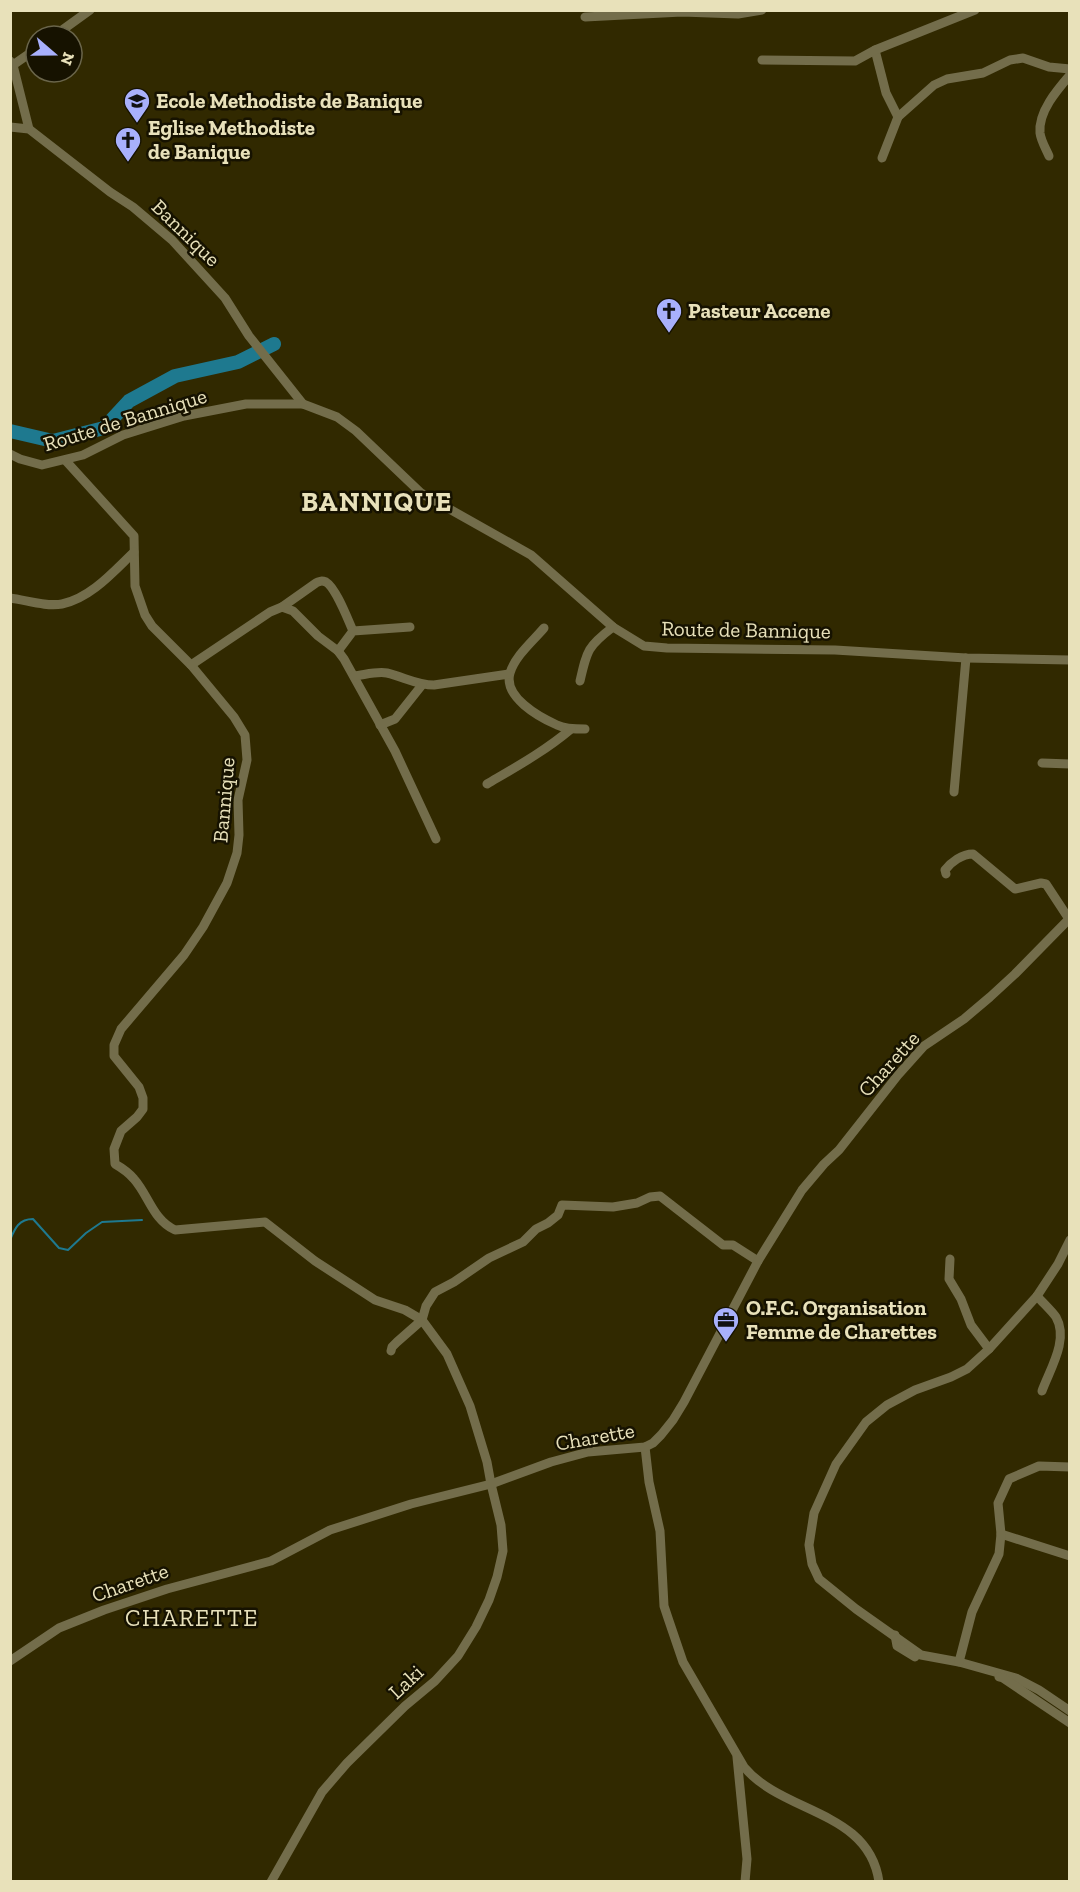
<svg xmlns="http://www.w3.org/2000/svg" width="1080" height="1892" viewBox="0 0 1080 1892" font-family="'Zilla Slab',serif">
	<style>
		.lines { fill: none; stroke-linecap: round; stroke-linejoin: round }
		.stream { stroke: #1e798f; stroke-width: 2 }
		.river { stroke: #1e798f; stroke-width: 14 }
		.minor { stroke: #736d4b; stroke-width: 9 }
		.labels { text-anchor: middle; stroke-width: 5; stroke-linejoin: round; paint-order: stroke }
		.poi-label { font-size: 21px; font-weight: bold; fill: #e8e1ba; stroke: #161200; text-anchor: start }
		.street-label { font-size: 21px; fill: #e8e1ba; stroke: #161200 }
		.quarter-label { font-size: 24px; letter-spacing: 1.5px; fill: #e8e1ba; stroke: #161200 }
		.district-label { font-size: 27px; font-weight: bold; letter-spacing: 1.5px; fill: #e8e1ba; stroke: #161200 }
	</style>
	<rect width="100%" height="100%" fill="#312900"/>
	<g class="lines">
		<path class="stream" d="M10 1240C15 1228 19 1219 33 1219L59 1248 68 1250 86 1233 102 1222 142 1220"/>
		<polyline class="river" points="10,431 53,441 104,428 129,401 175,376 238,362 274,344"/>
		<g class="minor">
			<polyline points="585,17 682,12 738,14 762,10"/>
			<polyline points="54,36 90,10"/>
			<polyline points="875,50 886,93 898,117 882,158"/>
			<polyline points="762,60 855,61 875,50 975,10"/>
			<polyline points="10,61 13,65 29,129"/>
			<polyline points="13,65 36,49"/>
			<polyline points="898,117 934,85 947,79 983,73 1010,60 1023,58 1049,67 1070,69"/>
			<polyline points="10,127 29,129 110,192 133,207 172,240 225,298 249,336 303,404"/>
			<path d="M1049 156C1046 149 1041 141 1040 133 1038 112 1057 90 1070 75"/>
			<polyline points="10,454 20,459 42,465 83,455 123,435 184,416 246,404 303,404 337,417 356,431 421,493 531,555 613,627 644,646 667,648 835,650 966,658 1070,660"/>
			<path d="M66 461 134 536 135 586 145 615 152 626 191 665 234 717 245 735 247 760 238 800 239 835 237 853 227 883 203 927 184 955 121 1029 114 1045V1056L139 1087 143 1098V1109L137 1117 121 1131 114 1149 115 1164C122 1168 129 1173 134 1179 149 1196 153 1220 175 1230L265 1222 315 1261 375 1300 405 1310 422 1320 447 1354 470 1406 487 1462 491 1484 501 1525 503 1551 497 1577 489 1600 476 1627 458 1656 435 1681 405 1706 347 1763 322 1792 271 1882"/>
			<path d="M10 598C26 600 46 607 62 604 91 598 114 571 134 552"/>
			<path d="M282 607 316 583C321 581 321 580 326 582 336 588 348 620 353 631"/>
			<path d="M544 628C533 641 515 656 510 673 503 697 539 717 557 725 565 729 575 729 585 729"/>
			<polyline points="338,651 353,631 410,627"/>
			<polyline points="191,665 270,612 282,607 293,611 318,636 338,651 344,659 395,751 436,839"/>
			<path d="M354 676C364 675 377 671 387 673 404 677 417 685 434 685L509 674"/>
			<path d="M580 681C587 650 588 646 613 627"/>
			<polyline points="380,725 395,719 422,685"/>
			<polyline points="1042,763 1070,764"/>
			<path d="M487 784C516 767 545 751 571 729"/>
			<polyline points="954,792 966,658"/>
			<path d="M946 874 945 870C951 862 962 854 973 854L1015 889 1041 883 1046 884 1069 919"/>
			<polyline points="1070,1240 1058,1264 1037,1296 989,1349 967,1369 951,1377 915,1390 887,1405 866,1422 836,1464 814,1513 809,1545 812,1564 819,1579 856,1609 921,1655 959,1662 1016,1678 1039,1690 1070,1711"/>
			<polyline points="950,1259 949,1279 961,1299 971,1325 989,1349"/>
			<path d="M1037 1296C1043 1303 1051 1310 1056 1317 1069 1340 1050 1369 1042 1391"/>
			<polyline points="391,1351 392,1347 397,1342 422,1320 426,1306 435,1292 454,1282 489,1258 523,1242 536,1229 548,1223 558,1215 562,1205 613,1207 637,1203 650,1197 660,1196 723,1245 733,1245 758,1261"/>
			<path d="M645 1447 649 1482 660 1531 664 1606 668 1618 683 1662 744 1767C783 1814 869 1810 879 1882"/>
			<polyline points="1001,1534 1070,1556"/>
			<polyline points="895,1635 897,1646 915,1657"/>
			<polyline points="10,1661 59,1628 104,1610 167,1589 271,1561 330,1530 411,1504 491,1484 551,1462 588,1452 645,1447 653,1443 661,1435 673,1420 684,1402 758,1261 802,1190 824,1164 839,1150 898,1075 924,1046 964,1019 990,997 1015,974 1070,918"/>
			<polyline points="959,1662 972,1612 999,1554 1001,1534 998,1503 1009,1479 1039,1466 1070,1467"/>
			<polyline points="999,1677 1003,1678 1070,1723"/>
			<polyline points="737,1757 747,1859 745,1882"/>
		</g>
	</g>
	<defs>
		<g id="school-pin" transform="scale(1.35)"><path d="M0 17L-7.5 6A9.5 9.5 0 1 1 7.5 6Z" fill="#a8b0fc" stroke="#161200"/><path d="M0-5L7-2L0 1L-7-2ZM-4 1L0 2.5L4 1V4Q0 6-4 4Z" fill="#111"/></g>
		<g id="church-pin" transform="scale(1.35)"><path d="M0 17L-7.5 6A9.5 9.5 0 1 1 7.5 6Z" fill="#a8b0fc" stroke="#161200"/><path d="M-1.2-6h2.4v3.5h3.3v2.4h-3.3V6h-2.4V-.1h-3.3v-2.4h3.3Z" fill="#111"/></g>
		<g id="office-pin" transform="scale(1.35)"><path d="M0 17L-7.5 6A9.5 9.5 0 1 1 7.5 6Z" fill="#a8b0fc" stroke="#161200"/><path d="M-6-3h4V-5.5h4V-3h4V5H-6ZM-1-4.5V-3h2v-1.5ZM-6 0V1H6V0Z" fill="#111"/></g>
	</defs>
	<g fill-rule="evenodd">
		<use href="#school-pin" x="137" y="101"/>
		<use href="#church-pin" x="128" y="140"/>
		<use href="#church-pin" x="669" y="311"/>
		<use href="#office-pin" x="726" y="1320"/>
	</g>
	<g class="labels">
		<g class="poi-label">
			<text x="156" y="108">Ecole Methodiste de Banique</text>
			<text x="148" y="135">Eglise Methodiste<tspan x="148" dy="24">de Banique</tspan></text>
			<text x="688" y="318">Pasteur Accene</text>
			<text x="746" y="1315">O.F.C. Organisation<tspan x="746" dy="24">Femme de Charettes</tspan></text>
		</g>
		<g class="street-label">
			<text transform="translate(186 233) rotate(44)" y="7">Bannique</text>
			<text transform="translate(125 420) rotate(-17)" y="7">Route de Bannique</text>
			<text transform="translate(746 630) rotate(1)" y="7">Route de Bannique</text>
			<text transform="translate(224 800) rotate(-85)" y="7">Bannique</text>
			<text transform="translate(889 1064) rotate(-48)" y="7">Charette</text>
			<text transform="translate(595 1437) rotate(-10)" y="7">Charette</text>
			<text transform="translate(130 1583) rotate(-19)" y="7">Charette</text>
			<text transform="translate(406 1682) rotate(-43)" y="7">Laki</text>
		</g>
		<g class="quarter-label">
			<text x="192" y="1626">CHARETTE</text>
		</g>
		<g class="district-label">
			<text x="377" y="511">BANNIQUE</text>
		</g>
	</g>
	<rect width="1080" height="1892" fill="none" stroke="#e8e1ba" stroke-width="24"/>
	<g transform="translate(54 54) rotate(110)"><circle r="28" fill="#161200" stroke="#6a654a" stroke-width="1.5"/>
	<path d="M0-4.5L10 22L0 15L-10 22Z" fill="#a8b0fc"/>
	<text y="-9" font-size="16" font-weight="bold" text-anchor="middle" fill="#e8e1ba">N</text>
	</g>
</svg>
